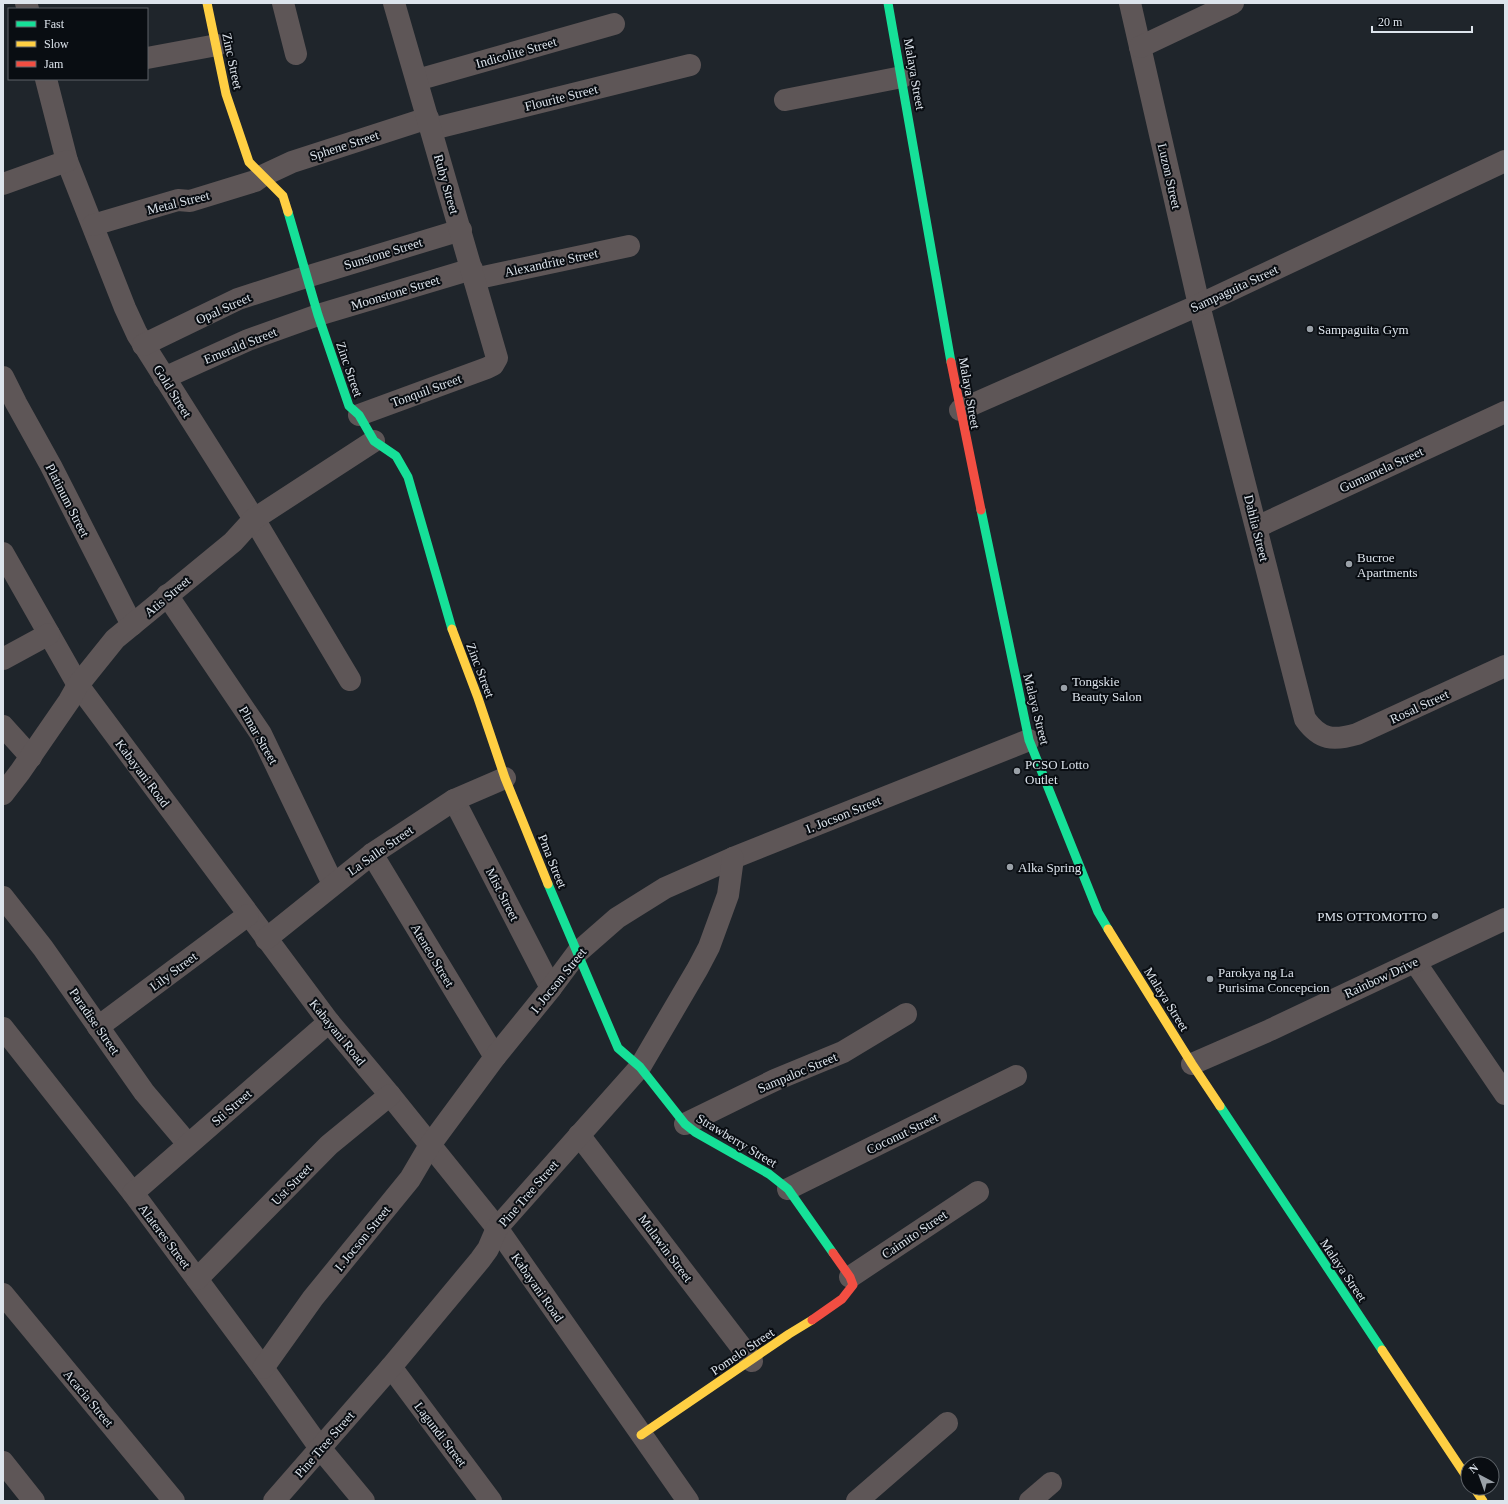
<svg xmlns="http://www.w3.org/2000/svg" width="1508" height="1504" viewBox="0 0 1508 1504" font-family="Georgia,serif">
	<style>
		.lines { fill: none; stroke-linecap: round; stroke-linejoin: round }
		.street { stroke: #5e5657; stroke-width: 22 }
		.fast { stroke: #16e098; stroke-width: 9 }
		.slow { stroke: #ffcf43; stroke-width: 9 }
		.jam { stroke: #f24e42; stroke-width: 9 }
		.poi-dot { fill: #9aa1a8; stroke: #090d12; stroke-width: 1.5 }
		.labels { text-anchor: middle; stroke-width: 4; stroke-linejoin: round; paint-order: stroke }
		.street-label { font-size: 13px; fill: #dde4ec; stroke: #090d12 }
		.poi-label { font-size: 13px; fill: #dde4ec; stroke: #090d12; text-anchor: start }
	</style>
	<rect width="100%" height="100%" fill="#1f252b"/>
	<g class="lines">
		<g class="street">
			<polyline points="26,3 28,9"/>
			<polyline points="283,3 296,54"/>
			<path d="M1130 3 1199 305 1305 719C1320 740 1333 741 1357 734L1505 666"/>
			<polyline points="1140,47 1233,3"/>
			<polyline points="147,58 217,45"/>
			<polyline points="46,79 67,161 125,308 137,334 254,519 350,680"/>
			<polyline points="417,80 614,24"/>
			<polyline points="785,100 902,77"/>
			<polyline points="432,129 690,65"/>
			<polyline points="3,184 67,161"/>
			<polyline points="93,225 178,200 190,201 255,181 262,176 292,162 428,118"/>
			<polyline points="474,279 629,246"/>
			<polyline points="143,345 238,299 306,277 461,230"/>
			<polyline points="3,377 16,403 51,466 132,625"/>
			<polyline points="164,378 248,340 318,315 472,269"/>
			<polyline points="960,410 1199,305 1505,161"/>
			<polyline points="359,415 487,368 493,365 497,358 394,3"/>
			<polyline points="1257,527 1505,412"/>
			<polyline points="3,553 78,685 329,1022 390,1095 497,1228 688,1501"/>
			<polyline points="167,595 261,734 333,884"/>
			<polyline points="3,659 49,634"/>
			<polyline points="3,726 31,757"/>
			<polyline points="3,794 20,772 69,701 78,685 115,639 233,542 254,519 374,441"/>
			<polyline points="454,800 551,988"/>
			<polyline points="372,854 495,1057"/>
			<polyline points="3,897 43,948 144,1092 188,1144"/>
			<polyline points="266,939 372,854 454,800 505,778"/>
			<polyline points="1415,962 1505,1094"/>
			<polyline points="98,1027 248,915"/>
			<polyline points="3,1028 133,1193 263,1368 320,1448 364,1501"/>
			<polyline points="1192,1064 1270,1030 1505,919"/>
			<polyline points="685,1124 775,1080 843,1052 906,1014"/>
			<polyline points="579,1135 752,1361"/>
			<polyline points="788,1189 1016,1076"/>
			<polyline points="133,1193 329,1022"/>
			<polyline points="850,1277 978,1192"/>
			<polyline points="197,1279 329,1145 390,1095"/>
			<polyline points="3,1294 174,1501"/>
			<polyline points="391,1367 491,1501"/>
			<polyline points="263,1368 313,1298 410,1179 430,1145 495,1057 551,988 577,953 617,918 665,888 733,858 1029,740"/>
			<polyline points="3,1462 34,1501"/>
			<polyline points="274,1501 391,1367 480,1260 488,1249 497,1228 640,1067 698,968 709,947 728,895 733,858"/>
			<polyline points="857,1501 947,1423"/>
			<polyline points="1030,1501 1051,1483"/>
		</g>
		<g class="fast">
			<polyline points="888,3 951,362"/>
			<polyline points="288,212 318,315 349,406 359,415 374,441 396,456 408,477 452,629"/>
			<polyline points="981,510 1029,740 1098,912 1108,929"/>
			<polyline points="548,884 618,1048 640,1067 685,1124 695,1132 769,1174 788,1189 833,1253"/>
			<polyline points="1220,1106 1382,1350"/>
		</g>
		<g class="slow">
			<polyline points="207,3 226,94 249,162 283,196 288,212"/>
			<polyline points="452,629 478,698 505,778 548,884"/>
			<polyline points="1108,929 1192,1064 1220,1106"/>
			<polyline points="1382,1350 1468,1479"/>
			<polyline points="641,1435 789,1334 812,1320"/>
			<polyline points="1474,1488 1483,1501"/>
		</g>
		<g class="jam">
			<polyline points="951,362 981,510"/>
			<polyline points="812,1320 842,1299 853,1285 850,1277 833,1253"/>
		</g>
	</g>
	<g class="poi-dot">
		<circle cx="1310" cy="329" r="4"/>
		<circle cx="1349" cy="564" r="4"/>
		<circle cx="1064" cy="688" r="4"/>
		<circle cx="1017" cy="771" r="4"/>
		<circle cx="1010" cy="867" r="4"/>
		<circle cx="1435" cy="916" r="4"/>
		<circle cx="1210" cy="979" r="4"/>
	</g>
	<g class="labels">
		<g class="street-label">
			<text transform="translate(516 52) rotate(-16)" y="5">Indicolite Street</text>
			<text transform="translate(233 61) rotate(78)" y="5">Zinc Street</text>
			<text transform="translate(915 74) rotate(80)" y="5">Malaya Street</text>
			<text transform="translate(561 97) rotate(-14)" y="5">Flourite Street</text>
			<text transform="translate(344 145) rotate(-18)" y="5">Sphene Street</text>
			<text transform="translate(1170 176) rotate(77)" y="5">Luzon Street</text>
			<text transform="translate(447 184) rotate(74)" y="5">Ruby Street</text>
			<text transform="translate(178 202) rotate(-14)" y="5">Metal Street</text>
			<text transform="translate(383 253) rotate(-17)" y="5">Sunstone Street</text>
			<text transform="translate(551 262) rotate(-12)" y="5">Alexandrite Street</text>
			<text transform="translate(1234 288) rotate(-25)" y="5">Sampaguita Street</text>
			<text transform="translate(395 292) rotate(-17)" y="5">Moonstone Street</text>
			<text transform="translate(223 308) rotate(-24)" y="5">Opal Street</text>
			<text transform="translate(240 345) rotate(-22)" y="5">Emerald Street</text>
			<text transform="translate(350 369) rotate(71)" y="5">Zinc Street</text>
			<text transform="translate(426 390) rotate(-20)" y="5">Tonquil Street</text>
			<text transform="translate(173 391) rotate(58)" y="5">Gold Street</text>
			<text transform="translate(970 393) rotate(80)" y="5">Malaya Street</text>
			<text transform="translate(1381 469) rotate(-25)" y="5">Gumamela Street</text>
			<text transform="translate(68 500) rotate(63)" y="5">Platinum Street</text>
			<text transform="translate(1257 528) rotate(76)" y="5">Dahlia Street</text>
			<text transform="translate(167 596) rotate(-40)" y="5">Atis Street</text>
			<text transform="translate(481 670) rotate(69)" y="5">Zinc Street</text>
			<text transform="translate(1419 706) rotate(-25)" y="5">Rosal Street</text>
			<text transform="translate(1037 709) rotate(76)" y="5">Malaya Street</text>
			<text transform="translate(259 735) rotate(60)" y="5">Plmar Street</text>
			<text transform="translate(143 773) rotate(53)" y="5">Kabayani Road</text>
			<text transform="translate(843 814) rotate(-22)" y="5">I. Jocson Street</text>
			<text transform="translate(380 850) rotate(-35)" y="5">La Salle Street</text>
			<text transform="translate(553 861) rotate(68)" y="5">Pma Street</text>
			<text transform="translate(503 894) rotate(63)" y="5">Mist Street</text>
			<text transform="translate(433 955) rotate(59)" y="5">Ateneo Street</text>
			<text transform="translate(173 971) rotate(-37)" y="5">Lily Street</text>
			<text transform="translate(1381 977) rotate(-25)" y="5">Rainbow Drive</text>
			<text transform="translate(558 980) rotate(-51)" y="5">I. Jocson Street</text>
			<text transform="translate(1167 999) rotate(58)" y="5">Malaya Street</text>
			<text transform="translate(95 1021) rotate(55)" y="5">Paradise Street</text>
			<text transform="translate(338 1032) rotate(51)" y="5">Kabayani Road</text>
			<text transform="translate(797 1072) rotate(-23)" y="5">Sampaloc Street</text>
			<text transform="translate(231 1107) rotate(-41)" y="5">Sti Street</text>
			<text transform="translate(902 1133) rotate(-26)" y="5">Coconut Street</text>
			<text transform="translate(737 1140) rotate(31)" y="5">Strawberry Street</text>
			<text transform="translate(291 1184) rotate(-46)" y="5">Ust Street</text>
			<text transform="translate(528 1193) rotate(-49)" y="5">Pine Tree Street</text>
			<text transform="translate(914 1234) rotate(-34)" y="5">Caimito Street</text>
			<text transform="translate(165 1236) rotate(53)" y="5">Alateres Street</text>
			<text transform="translate(362 1238) rotate(-51)" y="5">I. Jocson Street</text>
			<text transform="translate(666 1248) rotate(53)" y="5">Mulawin Street</text>
			<text transform="translate(1344 1270) rotate(56)" y="5">Malaya Street</text>
			<text transform="translate(538 1287) rotate(55)" y="5">Kabayani Road</text>
			<text transform="translate(742 1351) rotate(-34)" y="5">Pomelo Street</text>
			<text transform="translate(89 1398) rotate(50)" y="5">Acacia Street</text>
			<text transform="translate(441 1434) rotate(53)" y="5">Lagundi Street</text>
			<text transform="translate(324 1444) rotate(-49)" y="5">Pine Tree Street</text>
		</g>
		<g class="poi-label">
			<text x="1318" y="334">Sampaguita Gym</text>
			<text x="1357" y="562">Bucroe<tspan x="1357" dy="15">Apartments</tspan></text>
			<text x="1072" y="686">Tongskie<tspan x="1072" dy="15">Beauty Salon</tspan></text>
			<text x="1025" y="769">PCSO Lotto<tspan x="1025" dy="15">Outlet</tspan></text>
			<text x="1018" y="872">Alka Spring</text>
			<text x="1427" y="921" text-anchor="end">PMS OTTOMOTTO</text>
			<text x="1218" y="977">Parokya ng La<tspan x="1218" dy="15">Purisima Concepcion</tspan></text>
		</g>
	</g>
	<rect width="1508" height="1504" fill="none" stroke="#dde4ec" stroke-width="8"/>
	<rect x="8" y="8" width="140" height="72" fill="#090d12" stroke="#5e6369"/>
	<rect x="16" y="21" width="20" height="6" fill="#16e098" stroke="#5e6369"/>
	<text x="44" y="28" font-size="12" fill="#dde4ec">Fast</text>
	<rect x="16" y="41" width="20" height="6" fill="#ffcf43" stroke="#5e6369"/>
	<text x="44" y="48" font-size="12" fill="#dde4ec">Slow</text>
	<rect x="16" y="61" width="20" height="6" fill="#f24e42" stroke="#5e6369"/>
	<text x="44" y="68" font-size="12" fill="#dde4ec">Jam</text>
	<g transform="translate(1480 1476) rotate(319)"><circle r="19" fill="#090d12" stroke="#5e6369"/>
	<path d="M0-3L7 15L0 10L-7 15Z" fill="#9aa1a8"/>
	<text y="-6" font-size="11" font-weight="bold" text-anchor="middle" fill="#dde4ec">N</text>
	</g>
	<path d="M1372 26v6h100v-6" fill="none" stroke="#dde4ec" stroke-width="2"/>
	<text x="1378" y="26" font-size="12" fill="#dde4ec" stroke="#090d12" stroke-width="3" paint-order="stroke">20 m</text>
</svg>
